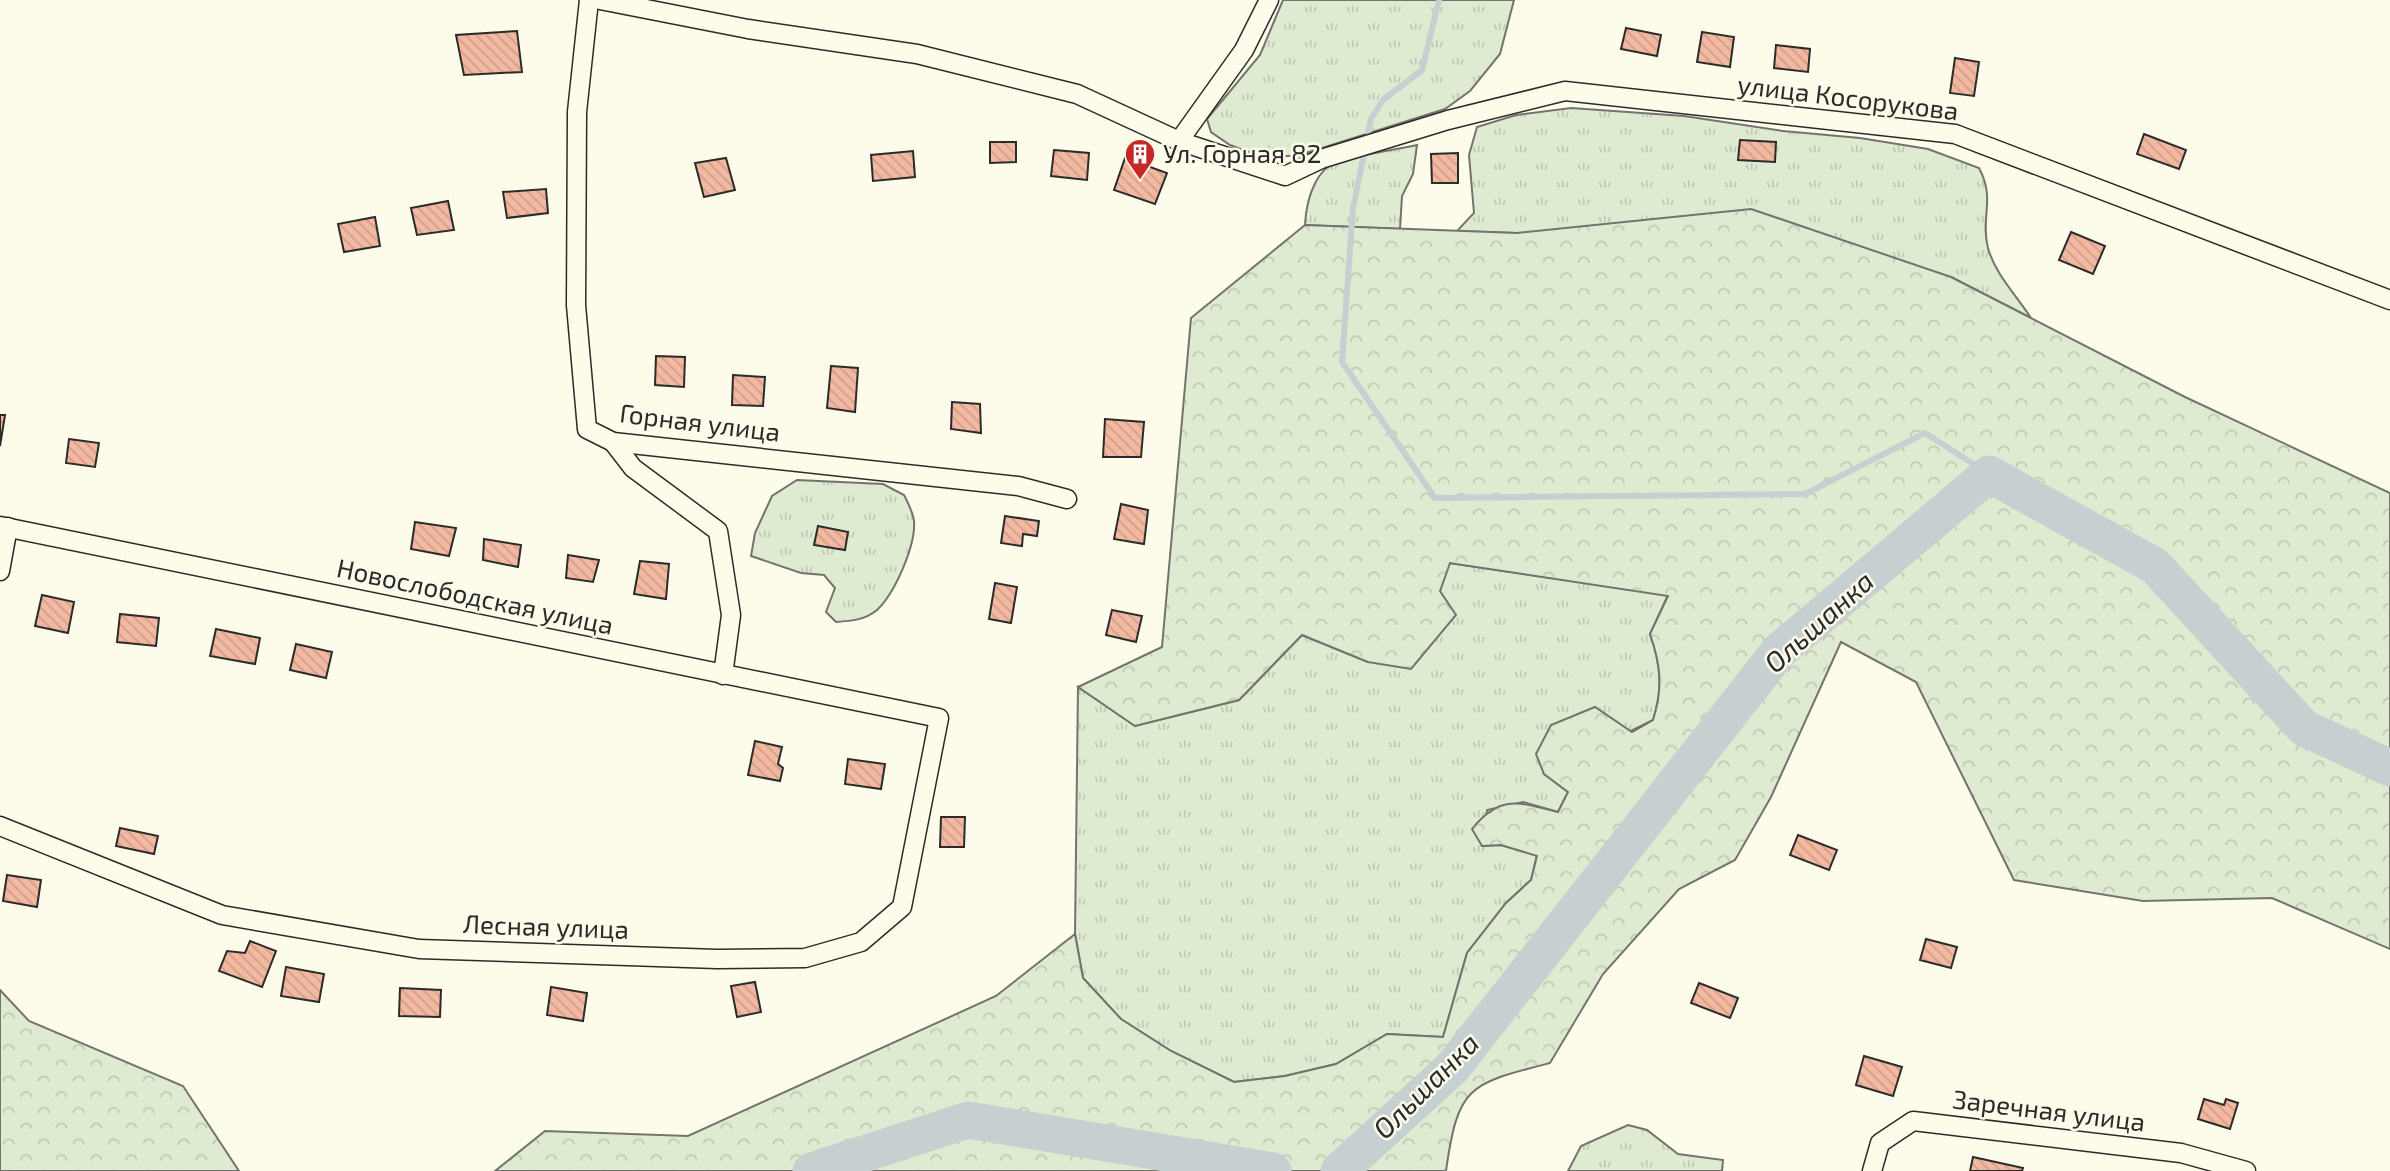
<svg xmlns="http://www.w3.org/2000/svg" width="2390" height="1171" viewBox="0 0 2390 1171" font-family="'Exo 2',sans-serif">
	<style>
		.grass { fill: url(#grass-tufts); stroke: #74746e; stroke-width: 2 }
		.forest { fill: url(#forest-crowns); stroke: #74746e; stroke-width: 2 }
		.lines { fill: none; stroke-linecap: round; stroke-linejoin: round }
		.stream { stroke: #c7d0d0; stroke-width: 6 }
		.river { stroke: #c7d0d0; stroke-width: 37 }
		.building { fill: url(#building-back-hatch); stroke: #2b2b2b; stroke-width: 2 }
		.minor-casing { stroke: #2b2b2b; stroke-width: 21 }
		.minor { stroke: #fdfbea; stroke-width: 18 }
		.labels { text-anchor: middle; stroke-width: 5; stroke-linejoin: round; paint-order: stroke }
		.street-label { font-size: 26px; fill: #2b2b2b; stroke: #fdfbea }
		.poi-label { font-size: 26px; fill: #2b2b2b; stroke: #fdfbea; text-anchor: start }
		.water-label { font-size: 28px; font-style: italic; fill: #2b2b2b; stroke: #fdfbea }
	</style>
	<defs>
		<pattern id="grass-tufts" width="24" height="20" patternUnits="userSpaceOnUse" patternTransform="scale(1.75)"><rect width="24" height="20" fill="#deebd1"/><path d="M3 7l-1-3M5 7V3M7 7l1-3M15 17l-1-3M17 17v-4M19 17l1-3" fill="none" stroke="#bfcab4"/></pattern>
		<pattern id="forest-crowns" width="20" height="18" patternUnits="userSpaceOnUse" patternTransform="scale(1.75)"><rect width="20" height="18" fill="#deebd1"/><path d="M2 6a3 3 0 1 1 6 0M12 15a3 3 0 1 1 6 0" fill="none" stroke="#bfcab4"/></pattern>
		<pattern id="building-back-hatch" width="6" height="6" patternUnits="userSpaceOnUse" patternTransform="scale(1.75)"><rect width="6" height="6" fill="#f2b8a0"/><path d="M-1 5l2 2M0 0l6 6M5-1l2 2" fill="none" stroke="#d09e8a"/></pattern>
	</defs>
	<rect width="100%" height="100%" fill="#fdfbea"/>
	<g class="grass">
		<polygon points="1283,0 1514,0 1500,54 1470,91 1445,109 1300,155 1265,158 1230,145 1211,132 1207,119 1260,55"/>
		<path d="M1571 108 1684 116 1783 131 1860 138 1928 149 1979 168C1996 200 1980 216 1988 248 1995 274 2017 296 2031 318L1951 277 1517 233 1457 231 1474 213 1469 155 1477 127 1516 115Z"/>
		<path d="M1417 145 1413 174 1402 196 1400 229 1305 225C1306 205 1312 178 1330 165 1340 158 1400 149 1417 145Z"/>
		<path d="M797 480 883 484 904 495C908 503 913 512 914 521 916 545 895 593 877 610 865 620 851 621 836 622L826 612 835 588 824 575 801 573 751 556 755 533 772 496Z"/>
		<path d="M1449 563 1668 595 1650 634C1661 665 1663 689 1653 720L1544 774 1568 792 1558 812 1523 802 1487 810 1482 846 1501 845 1537 855 1531 880 1506 903 1467 953 1443 1037 1387 1034 1336 1064 1285 1076 1234 1082 1171 1051 1121 1019 1083 978 1075 934 1078 687 1135 726 1239 700 1302 635 1368 662 1440 591Z"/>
		<polygon points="1628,1125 1647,1130 1678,1154 1723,1160 1722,1171 1568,1171 1581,1146"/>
	</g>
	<g class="forest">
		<path d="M1751 209 1951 277 2185 397 2390 493V949L2272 898 2143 901 2014 880 1916 682 1841 642 1771 797 1735 860 1679 889 1603 974 1550 1063C1469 1084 1458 1085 1446 1171H495L545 1131 688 1136 996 996 1075 934 1083 978 1121 1019 1171 1051 1234 1082 1285 1076 1336 1064 1387 1034 1443 1037 1467 953 1506 903 1531 880 1537 856 1501 845 1482 846 1472 829C1500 794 1519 802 1558 812L1568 792 1544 774 1536 754 1551 725 1595 707 1632 732 1653 720C1663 689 1661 665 1650 634L1668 596 1450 563 1440 591 1456 615 1411 669 1368 662 1302 635 1239 700 1135 726 1078 687 1162 647 1191 318 1305 225 1517 233Z"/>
		<polygon points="0,990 29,1021 183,1086 239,1171 0,1171"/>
	</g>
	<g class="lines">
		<polyline class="stream" points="1439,0 1422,70 1383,100 1371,119 1353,208 1342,362 1435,498 1805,494 1925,433 1989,474"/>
		<g class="river">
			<polyline points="811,1171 968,1120 1273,1171"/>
			<polyline points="1339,1171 1452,1068 1779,651 1989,474 2155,566 2304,728 2390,768"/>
		</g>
	</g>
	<g class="building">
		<polygon points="1626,28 1661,35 1657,56 1621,49"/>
		<polygon points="517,31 522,72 464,75 456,35"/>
		<polygon points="1702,32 1734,37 1730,67 1697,62"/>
		<polygon points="1776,45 1810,49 1808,72 1774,68"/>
		<polygon points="1955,58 1979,62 1974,96 1950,93"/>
		<polygon points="2144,134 2186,150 2179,169 2137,154"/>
		<polygon points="1740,140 1776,142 1775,162 1738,160"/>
		<polygon points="990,142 1016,142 1016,162 990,163"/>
		<polygon points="1054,150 1089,153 1087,180 1051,176"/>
		<polygon points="913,151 915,177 873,181 871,155"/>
		<polygon points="1458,153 1458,183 1432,183 1431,154"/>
		<polygon points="726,158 735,190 704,197 695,163"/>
		<polygon points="1125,158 1167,173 1155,204 1114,190"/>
		<polygon points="546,189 548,213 507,218 503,192"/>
		<polygon points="448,201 454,230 417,235 411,208"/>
		<polygon points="375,217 380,246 344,252 338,224"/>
		<polygon points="2071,232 2105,246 2093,274 2059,260"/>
		<polygon points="656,356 685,357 684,387 655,385"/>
		<polygon points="831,366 858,368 855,412 827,408"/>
		<polygon points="733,375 765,377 763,406 732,405"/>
		<polygon points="952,402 980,404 981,433 951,429"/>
		<polygon points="0,415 5,415 0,446"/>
		<polygon points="1105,419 1144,422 1141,457 1103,457"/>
		<polygon points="69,439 99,443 95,467 66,463"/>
		<polygon points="1121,504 1148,510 1144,544 1114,539"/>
		<polygon points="1005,516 1039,521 1037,536 1023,534 1022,546 1001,543"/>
		<polygon points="415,522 456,528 449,556 411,549"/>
		<polygon points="818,526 848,532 845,550 814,545"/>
		<polygon points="484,539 521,545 518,567 483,560"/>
		<polygon points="568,555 599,560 593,582 566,578"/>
		<polygon points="640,561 669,564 666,599 634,594"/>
		<polygon points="995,583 1017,587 1011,623 989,619"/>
		<polygon points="42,595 74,602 68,633 35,626"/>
		<polygon points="1112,610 1142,616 1136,642 1106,635"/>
		<polygon points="120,614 159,618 156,646 117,642"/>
		<polygon points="216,629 260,638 255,664 210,656"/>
		<polygon points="296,644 332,652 326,678 290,670"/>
		<polygon points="755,741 782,747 778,764 783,768 780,781 748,775"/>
		<polygon points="848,759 885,764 881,789 845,784"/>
		<polygon points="941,817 965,817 964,847 940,847"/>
		<polygon points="120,828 158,836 154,854 116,846"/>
		<polygon points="1798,835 1837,850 1829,870 1790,855"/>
		<polygon points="7,875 41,880 37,907 3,901"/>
		<polygon points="1926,939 1957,947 1951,968 1920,960"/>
		<polygon points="250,941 276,951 262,987 219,971 227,951 245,953"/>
		<polygon points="286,967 324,974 319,1002 281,996"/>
		<polygon points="755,982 761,1012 737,1017 731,986"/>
		<polygon points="1699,983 1738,998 1730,1018 1691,1003"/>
		<polygon points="551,987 587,993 583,1021 547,1015"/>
		<polygon points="400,988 441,990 440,1017 399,1016"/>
		<polygon points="1864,1056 1902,1067 1893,1096 1856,1085"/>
		<polygon points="2204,1099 2224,1105 2226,1099 2238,1103 2230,1129 2198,1119"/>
		<polygon points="1973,1157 2023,1168 2022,1171 1970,1171"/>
	</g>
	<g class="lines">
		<g class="minor-casing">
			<g id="minor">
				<polyline points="589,0 577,112 576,305 587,429 613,442 1018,486 1067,499"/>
				<polyline points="600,0 748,29 917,54 1077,94 1179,141 1285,176 1321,159 1448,120 1565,91 1955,134 2390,300"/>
				<polyline points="1179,141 1244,50 1269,0"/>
				<polyline points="613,442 633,468 718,531 731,615 723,675"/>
				<polyline points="0,526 939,718 902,907 861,942 805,958 717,959 419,949 222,915 0,826"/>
				<polyline points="0,571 8,527"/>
				<polyline points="1872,1171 1880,1143 1913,1121 2181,1153 2246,1171"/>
			</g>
		</g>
		<use href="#minor" class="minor"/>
	</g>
	<defs>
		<g id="building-pin" transform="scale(1.575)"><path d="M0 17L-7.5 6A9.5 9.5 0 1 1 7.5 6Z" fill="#c62828" stroke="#fdfbea"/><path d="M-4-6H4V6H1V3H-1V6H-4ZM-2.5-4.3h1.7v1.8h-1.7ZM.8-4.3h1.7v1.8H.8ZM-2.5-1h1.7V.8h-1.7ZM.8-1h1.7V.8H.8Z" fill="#fff"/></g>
	</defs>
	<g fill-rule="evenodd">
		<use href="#building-pin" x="1140" y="154"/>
	</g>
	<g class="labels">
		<g class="street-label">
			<text transform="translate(1848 98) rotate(7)" y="9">улица Косорукова</text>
			<text transform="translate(700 423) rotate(7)" y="9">Горная улица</text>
			<text transform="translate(475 597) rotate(12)" y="9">Новослободская улица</text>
			<text transform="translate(546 927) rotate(2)" y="9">Лесная улица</text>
			<text transform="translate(2049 1111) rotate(7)" y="9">Заречная улица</text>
		</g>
		<g class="poi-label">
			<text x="1163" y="163">Ул. Горная 82</text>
		</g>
		<g class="water-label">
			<text transform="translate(1819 622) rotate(-42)" y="10">Ольшанка</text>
			<text transform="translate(1426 1086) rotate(-45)" y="10">Ольшанка</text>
		</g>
	</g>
</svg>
